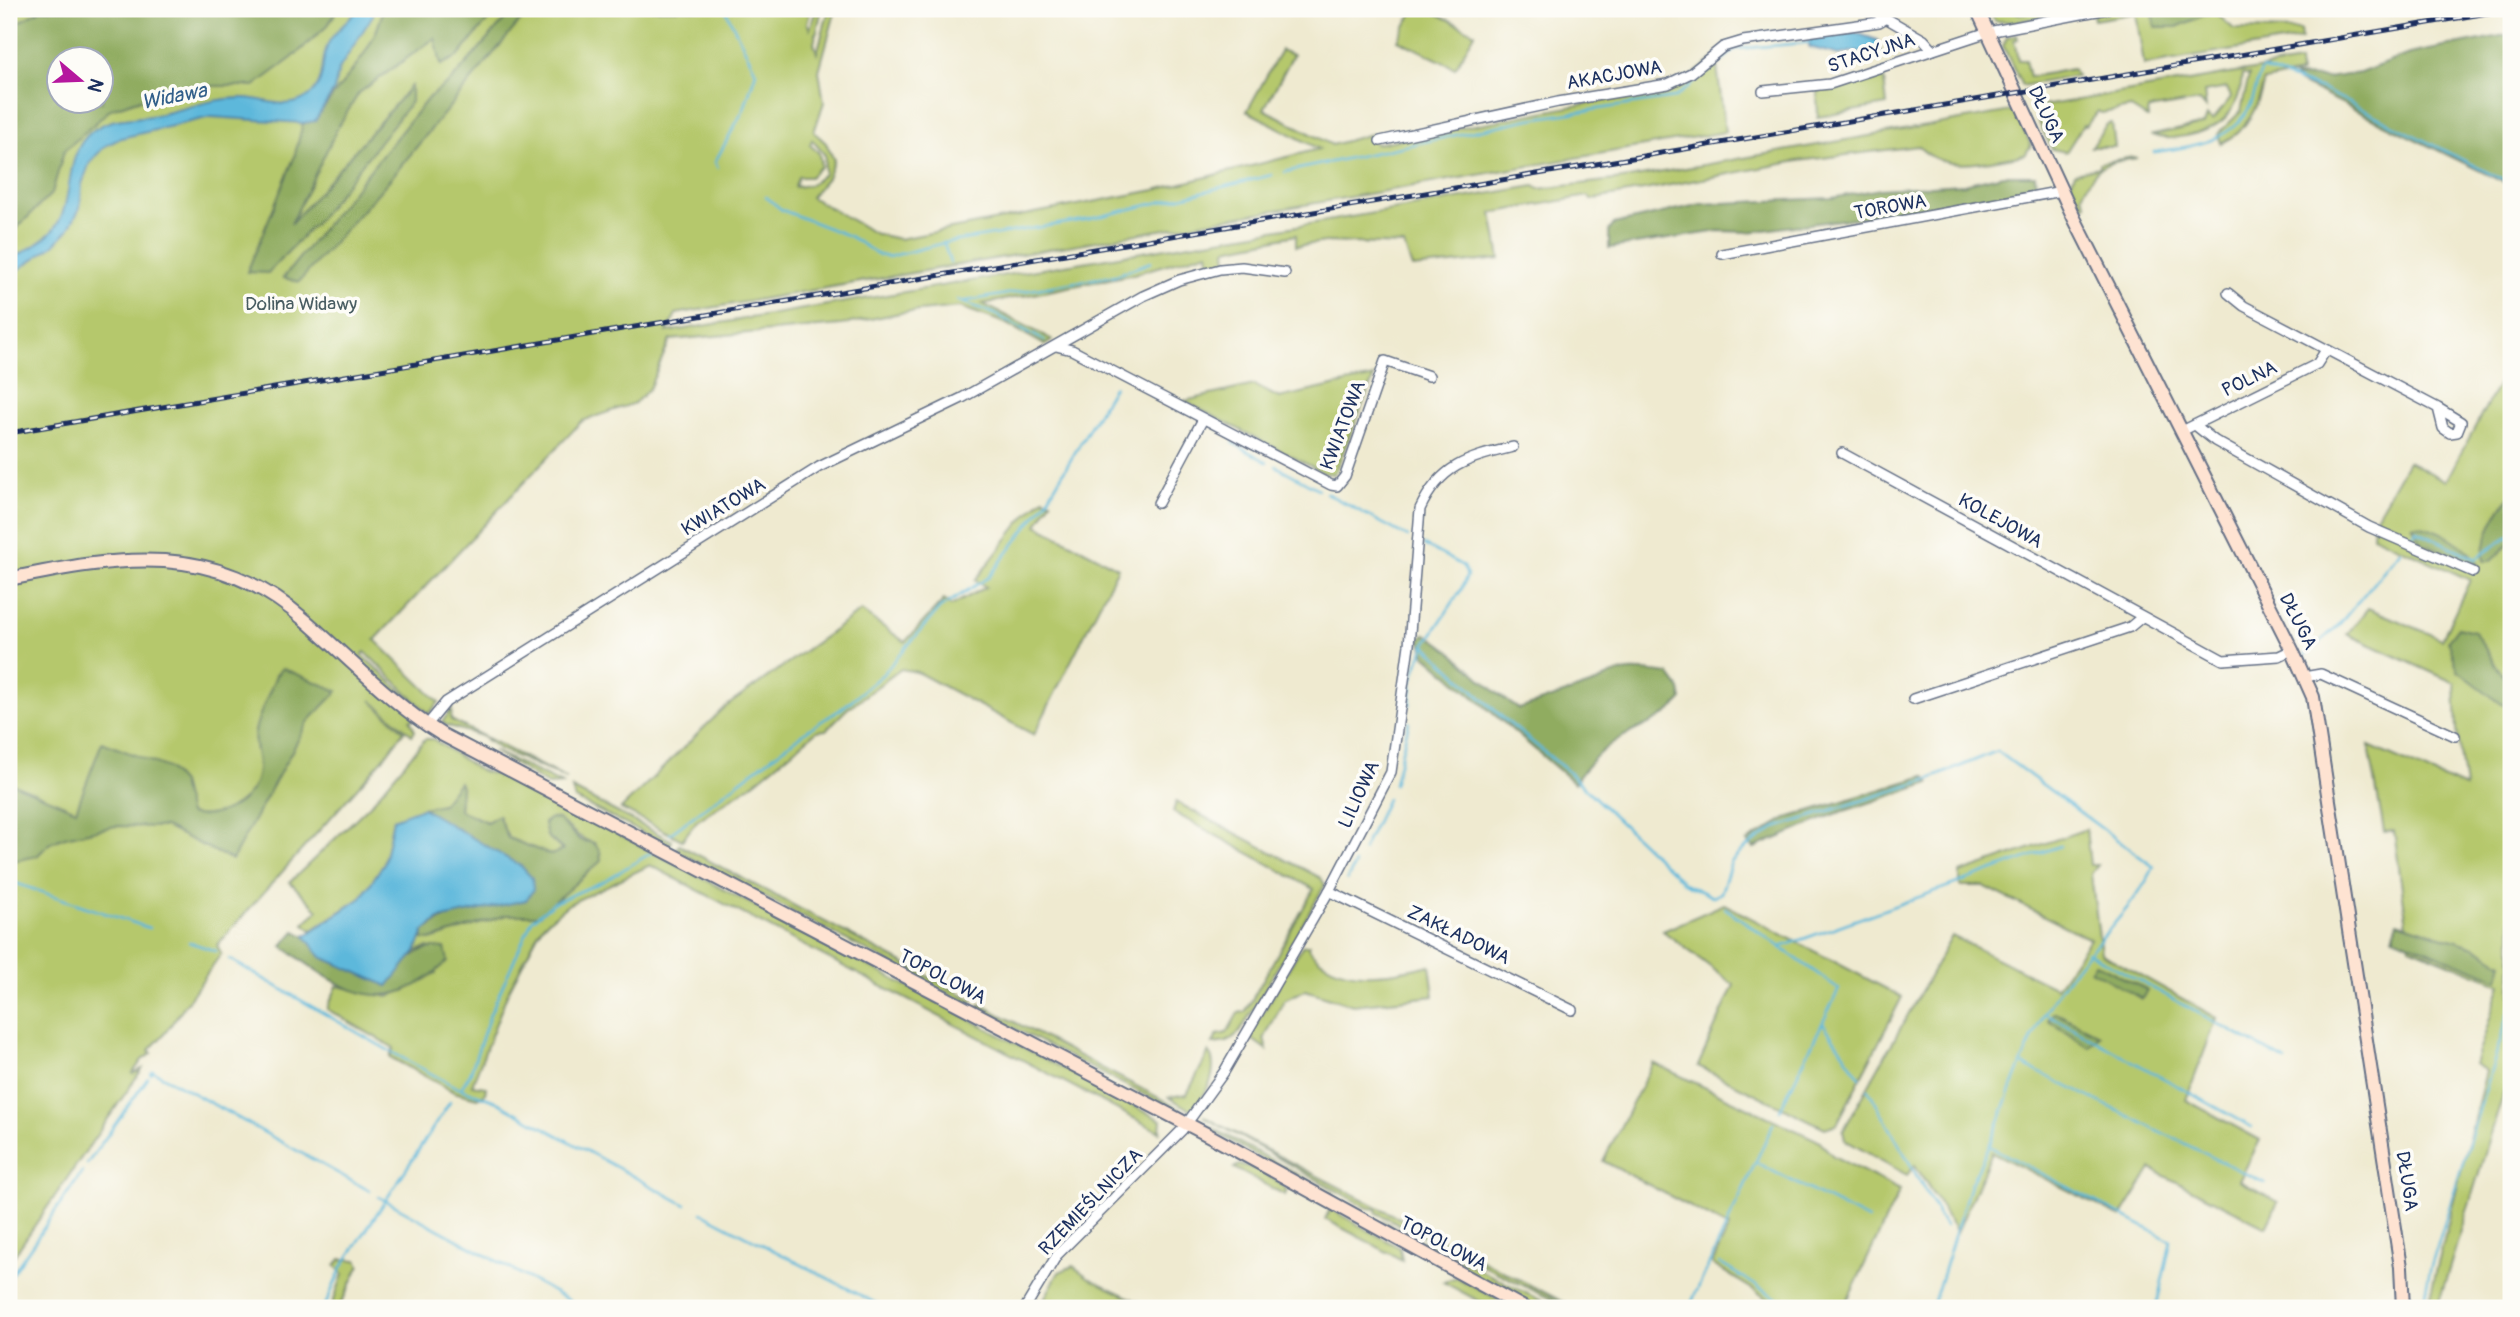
<svg xmlns="http://www.w3.org/2000/svg" width="2520" height="1317" viewBox="0 0 2520 1317" font-family="Pangolin,sans-serif">
	<style>
		.green { fill: #b5c86c; stroke: #687c65; stroke-width: 2; fill-rule: evenodd }
		.forest { fill: #90ac60; stroke: #566e5f; stroke-width: 2; fill-rule: evenodd }
		.water { fill: #5db8db; stroke: #3c749c; stroke-width: 2 }
		.lines { fill: none; stroke-linecap: round; stroke-linejoin: round }
		.stream { stroke: #5db8db; stroke-width: 2.5 }
		.street-casing { stroke: #657086; stroke-width: 12 }
		.secondary-casing { stroke: #657086; stroke-width: 16 }
		.street { stroke: #fff; stroke-width: 9 }
		.secondary { stroke: #fee3d2; stroke-width: 12 }
		.rail-casing { stroke: #1b2f5e; stroke-width: 5 }
		.rail { stroke: #fdfcf7; stroke-width: 2.5; stroke-dasharray: 8; stroke-linecap: butt }
		.labels { text-anchor: middle; stroke-width: 7; stroke-linejoin: round; paint-order: stroke }
		.street-label { font-size: 19px; fill: #1b2f5e; stroke: #fdfcf7 }
		.park-label { font-size: 19px; fill: #495d62; stroke: #fdfcf7 }
		.water-label { font-size: 21px; font-style: italic; fill: #325f8a; stroke: #fdfcf7 }
	</style>
	<rect width="100%" height="100%" fill="#fdfcf7"/>
	<filter id="ink" filterUnits="userSpaceOnUse"><feTurbulence type="fractalNoise" baseFrequency=".0143" numOctaves="2"/><feDisplacementMap in="SourceGraphic" scale="14" xChannelSelector="R" yChannelSelector="G"/><feConvolveMatrix kernelMatrix="1 2 1 2 8 2 1 2 1" color-interpolation-filters="sRGB"/></filter>
	<filter id="wash" filterUnits="userSpaceOnUse"><feTurbulence type="fractalNoise" baseFrequency=".00686" numOctaves="4" result="noise"/><feDisplacementMap in="SourceGraphic" scale="28" xChannelSelector="R" yChannelSelector="G"/><feGaussianBlur stdDeviation="1.57" result="paint"/><feColorMatrix in="noise" values="0 0 0 0 0 0 0 0 0 0 0 0 0 0 0 0 0 1.4 0 .05"/><feComposite in="paint" operator="in"/></filter>
	<g filter="url(#wash)">
		<rect width="100%" height="100%" fill="#efead0"/>
		<g class="green">
			<path d="M9 9H811L807 23 810 29 816 9H822L814 43 817 53 829 9H836L819 71 824 102 814 132 826 143 834 160 827 178 811 197 876 234 899 239 1155 190 1319 149 1247 111 1281 50 1293 55 1264 109 1332 145 1371 134 1375 144 1679 86 1716 57 1725 132 676 314 667 332 1534 186 1539 189 1623 179 2012 111 2013 106 2031 145 2025 155C1988 160 1947 176 1918 146L1798 161 1591 200 1588 196 1492 213 1500 259 1412 268 1404 245 1326 242 1296 246V235L1226 249 1227 264 1210 266 1208 252 1134 274 983 304 1053 340 1045 345 1005 323 960 307 900 313 841 325 670 340 649 389 635 403 582 421 375 640 439 702 429 714 365 652 362 655 411 700 423 716 410 720 415 731 412 735 371 700 404 731 383 759 217 945 221 954 165 1033 149 1050 152 1053 142 1060 132 1074 142 1069 9 1263ZM60 60H102V102H60ZM812 140 825 155 824 174 810 185 795 187 798 177H810L821 166 819 153 810 145Z"/>
			<polygon points="1414,9 1428,9 1475,33 1455,68 1398,40"/>
			<polygon points="1986,9 2010,9 2020,14 2046,9 2091,9 2013,22 1995,21"/>
			<polygon points="2124,9 2168,9 2153,13 2177,27 2213,11 2234,29 2300,30 2301,39 2144,65 2136,13 2094,20 2093,14"/>
			<polygon points="2017,34 2018,39 2014,40 2018,60 2025,60 2029,77 2073,69 2076,76 2022,86 2003,46 2007,37"/>
			<path d="M2299 62 2300 74 2264 81C2257 109 2248 130 2221 143L2218 134 2241 111 2249 75H2242C2240 112 2220 130 2185 136 2173 138 2164 140 2153 135L2204 124 2207 116 2213 120 2231 97 2227 88 2204 92 2206 108 2200 101 2154 108 2148 110 2149 118H2147L2131 108 2101 113 2098 111 2086 126 2083 125 2066 152 2052 149 2037 118 2045 117 2043 106Z"/>
			<polygon points="1883,72 1887,105 1818,117 1817,91"/>
			<polygon points="2112,123 2115,147 2091,147 2106,125"/>
			<path d="M2133 157 2137 158C2104 163 2095 164 2082 196L2086 204 2080 207 2070 184 2075 173 2099 167V163Z"/>
			<polygon points="2511,360 2511,1081 2507,1082 2437,1308 2427,1308 2486,1071 2475,1064 2501,984 2410,947 2394,831 2384,832 2369,746 2465,788 2457,731 2455,683 2347,634 2368,608 2442,639 2470,580 2372,535 2373,522 2408,461 2446,481"/>
			<polygon points="1374,377 1334,474 1324,473 1184,401 1254,385 1279,398"/>
			<path d="M1044 498 1051 501 1037 525 1118 568 1034 735 917 672 901 669 847 709 826 730 817 731 755 782 697 821 682 840 621 809 724 708 861 611 905 642 944 600 951 606 986 587 975 580C996 556 1021 516 1044 498Z"/>
			<polygon points="452,708 451,720 567,779 499,749 481,736 446,725 442,722"/>
			<path d="M425 739H433L479 770 518 781 1161 1120 1160 1132 650 865 569 904 542 926 508 992 472 1085 486 1087 485 1094 477 1098 454 1092 390 1057 394 1048 327 1009 337 986 389 997 436 973 428 947 416 951 424 931 430 940 506 915H539L565 890 594 843C575 839 567 821 552 818L544 823 547 836 563 851 551 855 508 838 498 816 487 822 459 810 461 788 442 804 393 819 384 863 361 898 312 930 304 924 318 910 290 882 370 805Z"/>
			<polygon points="493,751 562,784 548,785"/>
			<polygon points="572,789 672,841 669,846 575,799"/>
			<polygon points="1176,802 1321,878 1325,885 1240,1032 1227,1042 1213,1044 1217,1035 1227,1033 1238,1013 1245,1012 1314,889 1173,812"/>
			<polygon points="2086,829 2090,865 2098,865 2091,874 2101,953 2217,1018 2186,1100 2260,1140 2239,1181 2278,1202 2266,1227 2151,1169 2121,1217 1992,1152 1957,1232 1915,1165 1907,1175 1845,1140 1843,1131 1952,936 2056,988 2090,939 1984,886 1960,886 1960,873"/>
			<polygon points="679,845 973,1000 970,1005 676,850"/>
			<polygon points="1724,904 1902,997 1837,1124 1825,1128 1698,1066 1734,985 1663,931"/>
			<path d="M1309 945 1308 948C1337 985 1389 975 1430 965L1434 996 1353 1005 1305 990 1284 1000 1264 1039 1267 1050 1249 1037 1302 946Z"/>
			<path d="M980 1004 1167 1102 1184 1112 1175 1111C1110 1076 1043 1045 978 1008Z"/>
			<path d="M1209 1052C1220 1071 1206 1097 1190 1110L1169 1097 1187 1094Z"/>
			<polygon points="1653,1063 1819,1141 1833,1156 1900,1190 1844,1308 1783,1308 1712,1264 1729,1227 1603,1161"/>
			<polygon points="1203,1116 1255,1144 1575,1308 1569,1308 1395,1222 1377,1213 1376,1209 1368,1208"/>
			<polygon points="1207,1125 1332,1193 1330,1198 1211,1130"/>
			<path d="M1239 1165C1254 1166 1276 1179 1287 1190L1285 1195 1234 1168Z"/>
			<polygon points="1330,1209 1400,1248 1402,1260 1325,1219"/>
			<polygon points="1382,1221 1556,1308 1535,1308 1410,1241"/>
			<polygon points="341,1259 357,1260 360,1265 339,1308 331,1308 343,1274 335,1265"/>
			<polygon points="1073,1266 1092,1280 1151,1308 1039,1308 1059,1272"/>
			<polygon points="1456,1277 1515,1308 1492,1308 1443,1282"/>
		</g>
		<g class="forest">
			<path d="M42 9H338L328 25 292 58 254 86H180L111 109 64 151 52 193 9 236V28ZM60 60H102V102H60Z"/>
			<path d="M383 9H497L459 56 441 65 435 38 359 93 338 127 291 224 411 86V102L317 221 268 273 247 272 294 158 303 123 315 120C338 85 375 52 383 9Z"/>
			<polygon points="514,9 530,9 391,178 299,282 283,278 428,98 452,80"/>
			<polygon points="2168,9 2206,9 2211,12 2177,27 2155,27 2153,13"/>
			<polygon points="2511,34 2511,186 2300,83 2294,77 2327,78 2360,73 2409,54"/>
			<polygon points="2003,175 2035,175 2036,189 1958,205 1748,232 1719,231 1609,248 1609,231 1614,224 1701,204 1832,198 1880,189 1964,184"/>
			<path d="M2511 495V542L2491 561H2484C2481 543 2498 509 2511 495Z"/>
			<path d="M2412 525C2435 525 2469 546 2479 566L2422 543Z"/>
			<polygon points="2458,627 2474,631 2511,688 2511,704 2503,705 2458,671 2448,640"/>
			<path d="M1426 634C1459 653 1484 687 1519 709L1599 682C1618 666 1645 671 1669 674L1680 689 1682 700C1661 723 1641 725 1617 740 1599 751 1586 766 1574 783L1425 655 1420 639Z"/>
			<path d="M282 668 338 691 308 722 232 860 165 827 116 826 65 837 50 843 37 856 9 862V782L76 810 102 742 168 768 181 783 189 814C217 821 256 802 258 769 259 756 252 745 255 731 259 712 270 693 276 675Z"/>
			<polygon points="1925,776 1930,783 1835,814 1754,848 1747,842 1787,818"/>
			<polygon points="459,782 461,787 459,810 487,822 498,815 508,838 551,855 563,850 547,836 544,823 551,818 558,819 580,840 594,843 600,851 601,861 539,915 506,915 430,940 422,939 424,931 451,914 526,900 522,867 422,808 442,804"/>
			<polygon points="2398,922 2475,947 2503,963 2498,979 2393,937"/>
			<path d="M295 931 305 936 321 957 388 986C407 963 412 945 445 948L448 961C383 1023 343 990 282 946Z"/>
			<polygon points="2095,963 2147,990 2142,999 2090,970"/>
			<polygon points="2054,1012 2100,1035 2089,1047 2048,1020"/>
		</g>
		<g class="water">
			<path d="M359 9H374L373 15 339 69 334 90 315 121 303 123 211 117 121 138 105 146 90 162 82 184 80 208 68 230 54 245 9 276V260C23 252 42 243 53 230 76 203 62 156 91 132 111 115 132 120 156 115 187 109 213 97 245 98 267 99 286 111 307 97 329 83 318 59 330 40 338 29 350 19 359 9Z"/>
			<polygon points="1853,32 1877,40 1881,53 1875,58 1854,51 1839,55 1809,47 1811,36"/>
			<polygon points="422,808 522,867 532,878 533,890 526,900 439,919 424,931 416,951 388,986 321,957 305,936 361,898 384,863 393,819"/>
		</g>
		<g class="lines">
			<g class="stream">
				<path d="M2154 152C2191 147 2230 143 2250 106 2256 94 2256 81 2262 69L2324 90 2511 184"/>
				<polyline points="718,168 715,162 744,109 756,72 725,9"/>
				<polyline points="1285,172 1530,119 1674,98 1736,49 1814,42"/>
				<polyline points="766,197 782,210 849,236 879,255 888,257 944,243 1090,219 1272,175"/>
				<polyline points="944,243 950,263"/>
				<polyline points="957,300 995,314 1045,341"/>
				<polyline points="961,302 1116,275 1151,262"/>
				<polyline points="1233,443 1267,462"/>
				<polyline points="1276,466 1318,489"/>
				<polyline points="1326,493 1408,537"/>
				<polyline points="2411,538 2416,530 2476,559 2511,534"/>
				<path d="M1424 545 1463 566 1467 575 1461 590 1425 645 1503 718 1565 769 1684 883 1713 897 1721 893 1731 862 1746 847 1775 828 1930 779 1997 751 2154 867C2128 919 2077 956 2048 1008 2025 1046 2007 1104 1989 1146L2171 1241 2156 1308"/>
				<polyline points="2305,655 2337,627 2400,551"/>
				<polyline points="1410,705 1412,680 1425,645"/>
				<polyline points="1394,784 1409,722"/>
				<polyline points="670,834 809,729 841,709 883,674 940,608 989,577 1046,502 1114,386"/>
				<polyline points="1363,850 1387,799"/>
				<polyline points="1347,880 1355,864"/>
				<polyline points="9,881 149,928"/>
				<polyline points="1725,908 1839,989 1780,1110"/>
				<polyline points="189,942 216,951"/>
				<polyline points="1781,947 2060,846"/>
				<polyline points="2087,952 2286,1061"/>
				<polyline points="229,959 386,1049 456,1087 495,1101 686,1205"/>
				<polyline points="2045,1013 2252,1127"/>
				<polyline points="1823,1023 1860,1077"/>
				<polyline points="2024,1065 2265,1183"/>
				<polyline points="151,1074 153,1071 370,1191"/>
				<polyline points="461,1088 470,1074 490,1014 532,920 553,903 604,881 651,853"/>
				<polyline points="1868,1089 1945,1226"/>
				<polyline points="1757,1163 1868,1220"/>
				<polyline points="87,1164 148,1078"/>
				<polyline points="379,1197 583,1308"/>
				<polyline points="702,1213 885,1308"/>
				<polyline points="1719,1263 1793,1308"/>
				<polyline points="9,1279 82,1172"/>
				<polyline points="324,1308 342,1267 450,1102"/>
				<polyline points="1689,1308 1773,1124"/>
				<polyline points="1932,1308 1970,1185 1989,1146"/>
				<polyline points="2422,1308 2430,1270 2511,1006"/>
			</g>
		</g>
	</g>
	<g filter="url(#ink)">
		<g class="lines">
			<g class="street-casing">
				<g id="street">
					<polyline points="1870,9 1924,40 1933,50"/>
					<polyline points="1763,91 1830,84 1988,32 2107,9"/>
					<polyline points="1380,141 1558,102 1668,84 1691,73 1723,47 1743,41 1879,22 1886,18"/>
					<polyline points="1722,254 2062,191"/>
					<polyline points="2228,293 2244,306 2438,408 2443,428 2450,433 2457,432 2461,422 2438,408"/>
					<polyline points="1056,346 1072,350 1331,485 1337,486 1345,476 1385,361 1429,376"/>
					<polyline points="2195,425 2215,441 2369,527 2473,572"/>
					<polyline points="2182,431 2317,364 2326,350"/>
					<polyline points="1842,453 2223,660 2279,656 2292,650"/>
					<polyline points="1158,503 1203,419"/>
					<polyline points="2304,677 2321,674 2455,736"/>
					<polyline points="1913,699 2130,627 2142,617"/>
					<polyline points="427,725 446,702 819,467 962,398 1143,296 1179,280 1220,269 1242,267 1285,273"/>
					<polyline points="1329,891 1572,1010"/>
					<path d="M1025 1308 1057 1255 1182 1130 1224 1072 1329 891 1391 772 1409 645 1420 509C1441 464 1469 458 1513 447"/>
				</g>
			</g>
			<g class="secondary-casing">
				<g id="secondary">
					<polyline points="1977,9 2074,218 2292,650 2313,697 2401,1267 2403,1308"/>
					<path d="M9 579C119 556 214 540 306 621 351 660 391 703 441 734L1212 1137 1524 1308"/>
				</g>
			</g>
			<use href="#street" class="street"/>
			<use href="#secondary" class="secondary"/>
			<g class="rail-casing">
				<polyline id="rail" points="9,433 2511,9"/>
			</g>
			<use href="#rail" class="rail"/>
		</g>
	</g>
	<g class="labels">
		<g class="street-label">
			<text transform="translate(1871 52) rotate(-18)" y="7">STACYJNA</text>
			<text transform="translate(1614 74) rotate(-10)" y="7">AKACJOWA</text>
			<text transform="translate(2047 114) rotate(65)" y="7">DŁUGA</text>
			<text transform="translate(1890 206) rotate(-10)" y="7">TOROWA</text>
			<text transform="translate(2249 378) rotate(-26)" y="7">POLNA</text>
			<text transform="translate(1342 425) rotate(-69)" y="7">KWIATOWA</text>
			<text transform="translate(723 506) rotate(-31)" y="7">KWIATOWA</text>
			<text transform="translate(2001 520) rotate(29)" y="7">KOLEJOWA</text>
			<text transform="translate(2299 621) rotate(63)" y="7">DŁUGA</text>
			<text transform="translate(1358 794) rotate(-65)" y="7">LILIOWA</text>
			<text transform="translate(1459 934) rotate(26)" y="7">ZAKŁADOWA</text>
			<text transform="translate(943 976) rotate(28)" y="7">TOPOLOWA</text>
			<text transform="translate(2408 1181) rotate(81)" y="7">DŁUGA</text>
			<text transform="translate(1090 1201) rotate(-46)" y="7">RZEMIEŚLNICZA</text>
			<text transform="translate(1444 1243) rotate(28)" y="7">TOPOLOWA</text>
		</g>
		<g class="park-label">
			<text x="301" y="310">Dolina Widawy</text>
		</g>
		<g class="water-label">
			<text transform="translate(174 96) rotate(-11)" y="7">Widawa</text>
		</g>
	</g>
	<rect width="2520" height="1317" fill="none" stroke="#fdfcf7" stroke-width="35"/>
	<g transform="translate(80 80) rotate(109)"><circle r="33" fill="#fdfcf7" stroke="#a3aaba" stroke-width="2"/>
	<path d="M0-5L12 26L0 18L-12 26Z" fill="#b5179e"/>
	<text y="-10" font-size="19" font-weight="bold" text-anchor="middle" fill="#1b2f5e">N</text>
	</g>
</svg>
